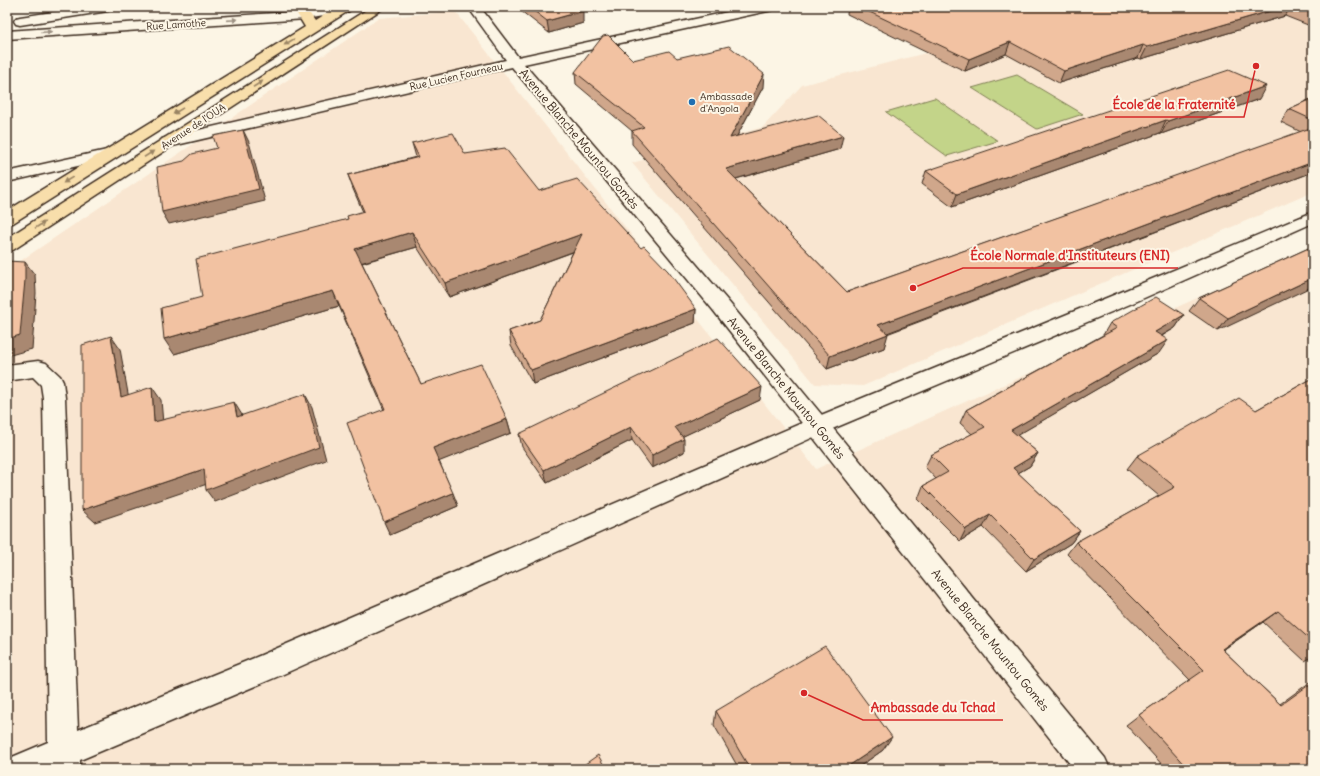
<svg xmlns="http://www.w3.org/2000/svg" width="1320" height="776" viewBox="0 0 1320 776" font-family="Delius,sans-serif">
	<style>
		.built { fill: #f9e6d1 }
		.green { fill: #c3d489; stroke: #7f7f54 }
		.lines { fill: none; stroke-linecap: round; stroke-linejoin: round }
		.street-casing { stroke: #3b2a1e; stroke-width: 3 }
		.secondary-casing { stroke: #3b2a1e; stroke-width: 3 }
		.primary-casing { stroke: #3b2a1e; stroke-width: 3 }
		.street { fill: #fcf5e5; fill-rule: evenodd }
		.secondary { fill: #fcf5e5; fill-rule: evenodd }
		.primary { fill: #f8deab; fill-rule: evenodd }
		.wall { fill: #d0a78b; stroke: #3b2a1e }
		.shaded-wall { fill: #a98871; stroke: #3b2a1e }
		.building { fill: #f2c2a2; stroke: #3b2a1e }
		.oneway { fill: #9c9082 }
		.oneway2 { fill: #9a8464 }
		.poi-dot { fill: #1f6fb2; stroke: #fcf5e5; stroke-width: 1.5 }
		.labels { text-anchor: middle; stroke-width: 4; stroke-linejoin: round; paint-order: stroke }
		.far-street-label { font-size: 10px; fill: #3b2a1e; stroke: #fcf5e5 }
		.far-poi-label { font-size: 10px; fill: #3b2a1e; stroke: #fcf5e5; text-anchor: start }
		.street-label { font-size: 12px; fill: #3b2a1e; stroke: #fcf5e5 }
		.leader { fill: none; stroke: #d62828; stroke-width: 1.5 }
		.callout-dot { fill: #d62828; stroke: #fcf5e5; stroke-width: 1.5 }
		.callout-label { font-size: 13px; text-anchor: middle; font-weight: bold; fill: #d62828; stroke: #fcf5e5; stroke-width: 4; stroke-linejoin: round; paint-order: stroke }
	</style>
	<rect width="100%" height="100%" fill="#fcf5e5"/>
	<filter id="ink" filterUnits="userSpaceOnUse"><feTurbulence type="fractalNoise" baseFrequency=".025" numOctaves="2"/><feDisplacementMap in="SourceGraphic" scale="8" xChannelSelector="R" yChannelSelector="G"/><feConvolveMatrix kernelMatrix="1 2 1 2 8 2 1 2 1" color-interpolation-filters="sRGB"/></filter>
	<g filter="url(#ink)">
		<g class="built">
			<polygon points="1105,7 1313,7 1313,192 863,386 815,384 632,163 763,127 802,85"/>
			<polygon points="455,11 816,469 1313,246 1313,769 7,769 7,270 379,18"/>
		</g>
		<g class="green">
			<polygon points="1017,75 1083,114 1037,129 972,88"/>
			<polygon points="934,98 935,98 998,141 947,156 886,112"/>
		</g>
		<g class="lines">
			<g class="street-casing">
				<g id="street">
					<polygon points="85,7 114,7 112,10 108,11 20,25 16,24 14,21 16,18 20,17"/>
					<polygon points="330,7 351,8 349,11 345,12 306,19 7,39 7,31 306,11"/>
					<polygon points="107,150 113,152 115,155 113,158 7,182 7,172"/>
					<polygon points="1313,212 1313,223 1135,302 825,432 279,676 80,760 80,769 7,769 10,758 48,742 43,398 41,385 33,377 7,381 7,365 38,361 46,363 60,376 63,382 65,398 78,730 259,656 809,420 1121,292"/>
				</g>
			</g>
			<g class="secondary-casing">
				<polygon id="secondary" points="468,7 480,7 518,57 751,7 774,7 772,10 768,11 524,64 727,300 1105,758 1110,769 1074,769 713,310 512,67 168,147 162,145 160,142 162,139 168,137 506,60"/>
			</g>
			<g class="primary-casing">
				<g id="primary">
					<polygon points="293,7 305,7 315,21 337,7 352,7 350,10 13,223 7,224 7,211 305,27"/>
					<polygon points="371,7 385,7 13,250 7,252 7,238"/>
				</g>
			</g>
			<use href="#street" class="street"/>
			<use href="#secondary" class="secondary"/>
			<use href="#primary" class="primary"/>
		</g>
		<g class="wall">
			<polygon points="516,7 576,7 583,23 549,33"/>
			<polygon points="848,7 1313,7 1313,27 1285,16 1141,59 1138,58 1059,83 1006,54 965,71 847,14"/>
			<polygon points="677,58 763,87 737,136 840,149 736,179 847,292 1301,132 1281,122 1289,109 1313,98 1313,172 887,334 884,348 827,369 632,144 632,131 576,84 575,72 633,60"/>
			<polygon points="1259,99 1161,134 1160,133 952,207 922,184 926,171"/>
			<polygon points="412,143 465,154 539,191 696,309 695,323 533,384 511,346 509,331 540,320 573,252 449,297 417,247 362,263 421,384 507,419 511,433 439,461 458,506 390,535 384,410 339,306 174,354 202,297 348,219 363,212 353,189 348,175 416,157"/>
			<polygon points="1313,246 1218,331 1189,311 1199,298"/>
			<polygon points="1184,315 1175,328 1162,336 1159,353 1017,435 1038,453 1030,466 1018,473 1080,531 1071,543 1026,571 983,527 960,541 918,499 923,486 936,479 925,467 931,455 972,434 960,423 966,410 1103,335 1110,323"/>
			<polygon points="1313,378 1313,656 1305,661 1263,622 1223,650 1280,704 1313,680 1313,769 1166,769 1126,725 1139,715 1190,680 1067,554 1076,542 1159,496 1127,469 1137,456 1256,410"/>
			<polygon points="760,400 683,436 684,452 652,468 632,440 547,483 522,447 519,434"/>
			<polygon points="716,711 883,750 856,769 739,769 714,725"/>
		</g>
		<g class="shaded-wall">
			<polygon points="1284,7 1291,7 1285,16 1141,59 1147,47"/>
			<polygon points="583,11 583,23 549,33 547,21"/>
			<polygon points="1010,42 1006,54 965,71 969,59"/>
			<polygon points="1143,45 1138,58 1059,83 1064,71"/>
			<polygon points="764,74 763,87 729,151 730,138"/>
			<polygon points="1266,86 1259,99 1161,134 1168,121"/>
			<polygon points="1166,120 1160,133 952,207 957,194"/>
			<polygon points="243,130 249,142 265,201 169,224 162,212"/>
			<polygon points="843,136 840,149 725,182 726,169"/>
			<polygon points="1313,162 1313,172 874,338 878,325"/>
			<polygon points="412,232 417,247 360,263 355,249"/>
			<polygon points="582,234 583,248 449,297 445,283"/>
			<polygon points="25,262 35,275 36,293 32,349 7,356 7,339"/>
			<polygon points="1313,278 1313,286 1218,331 1228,318"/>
			<polygon points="333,291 339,306 174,354 164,339"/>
			<polygon points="696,309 695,323 533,384 531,370"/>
			<polygon points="1184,315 1175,328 1147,344 1155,332"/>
			<polygon points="888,334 884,348 827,369 830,356"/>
			<polygon points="111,336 120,349 131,410 121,397"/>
			<polygon points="1168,340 1159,353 1004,443 1011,430"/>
			<polygon points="152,387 161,400 164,435 154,422"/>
			<polygon points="762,387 760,400 675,440 675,427"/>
			<polygon points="305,394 312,407 326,460 215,502 206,490"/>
			<polygon points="234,402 242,415 246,430 237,417"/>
			<polygon points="507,419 511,433 438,462 433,448"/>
			<polygon points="631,427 632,440 547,483 544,470"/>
			<polygon points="684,439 684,452 652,468 652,455"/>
			<polygon points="1038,453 1030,466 1006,480 1013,468"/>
			<polygon points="204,469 213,482 95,522 82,510"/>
			<polygon points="453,493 458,506 390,535 384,522"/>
			<polygon points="990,515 983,527 960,541 966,529"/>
			<polygon points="1080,531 1071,543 1026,571 1034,559"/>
			<polygon points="1278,611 1263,622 1208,660 1222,649"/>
			<polygon points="892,737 883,750 856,769 844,769"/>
		</g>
		<g class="building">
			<polygon points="529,7 576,7 583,11 547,21"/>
			<polygon points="859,7 1284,7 1147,47 1143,45 1064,71 1010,42 969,59"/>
			<polygon points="1299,7 1313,7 1313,12"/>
			<polygon points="608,35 633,60 669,51 677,58 729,46 764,74 730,138 818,115 843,136 726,169 847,292 1313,127 1313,162 878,325 888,334 830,356 632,131 644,127 575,72 603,36"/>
			<polygon points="1229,70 1266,86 1168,121 1166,120 957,194 926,171"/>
			<polygon points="1313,98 1313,120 1289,109"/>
			<polygon points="243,130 259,189 162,212 157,167 184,161 192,154 217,148 213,136"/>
			<polygon points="453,133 465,154 505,148 539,191 577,179 641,248 644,246 668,271 696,309 531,370 509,331 540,320 582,234 445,283 412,232 355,249 421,384 481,364 507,419 433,448 453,493 384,522 347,423 385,409 333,291 164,339 161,308 202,297 196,259 348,219 347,216 364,211 348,175 419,157 412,143"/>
			<polygon points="1313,246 1313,278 1228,318 1199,298"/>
			<polygon points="7,261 25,262 25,280 20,335 7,339"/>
			<polygon points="1156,297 1184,315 1155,332 1168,340 1011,430 1038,453 1013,468 1080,531 1034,559 990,515 966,529 923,486 948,472 931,455 985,427 966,410 1117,328 1110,323"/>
			<polygon points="111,336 121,397 152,387 154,422 234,402 237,417 305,394 319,447 206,490 204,469 82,510 82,345"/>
			<polygon points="718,338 762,387 675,427 684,439 652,455 631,427 544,470 519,434"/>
			<polygon points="1313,378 1313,642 1278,611 1222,649 1281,705 1313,682 1313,769 1188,769 1139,715 1204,670 1076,542 1175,487 1137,456 1239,398 1256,410"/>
			<polygon points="825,646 892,737 844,769 750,769 716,711"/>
			<polygon points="598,755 606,769 578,769"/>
		</g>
		<defs><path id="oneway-solid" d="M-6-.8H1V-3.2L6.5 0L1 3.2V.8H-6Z"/></defs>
		<g class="oneway">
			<use href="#oneway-solid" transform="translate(232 20) rotate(-4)"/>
			<use href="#oneway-solid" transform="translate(46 32) rotate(-4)"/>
		</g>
		<g class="oneway2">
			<use href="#oneway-solid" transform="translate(289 42) rotate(148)"/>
			<use href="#oneway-solid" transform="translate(258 84) rotate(-33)"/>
			<use href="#oneway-solid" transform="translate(178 111) rotate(148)"/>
			<use href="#oneway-solid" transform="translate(149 154) rotate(-33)"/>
			<use href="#oneway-solid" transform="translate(68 180) rotate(148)"/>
			<use href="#oneway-solid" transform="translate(40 225) rotate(-33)"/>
		</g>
	</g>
	<circle class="poi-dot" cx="692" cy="102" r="4"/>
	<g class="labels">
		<g class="far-street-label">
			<text transform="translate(176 24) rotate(-4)" y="4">Rue Lamothe</text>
			<text transform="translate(456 76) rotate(-13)" y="4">Rue Lucien Fourneau</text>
			<text transform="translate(193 126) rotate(-33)" y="4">Avenue de l'OUA</text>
		</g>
		<g class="far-poi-label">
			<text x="700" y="100">Ambassade<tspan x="700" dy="12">d'Angola</tspan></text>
		</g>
		<g class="street-label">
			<text transform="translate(579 139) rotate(50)" y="4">Avenue Blanche Mountou Gomès</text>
			<text transform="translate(786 388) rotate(51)" y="4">Avenue Blanche Mountou Gomès</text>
			<text transform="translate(990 640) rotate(51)" y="4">Avenue Blanche Mountou Gomès</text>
		</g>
	</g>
	<path class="leader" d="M1256 66L1244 117H1105M913 288L963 268H1178M804 693L863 720H1003"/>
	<g class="callout-dot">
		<circle cx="1256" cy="66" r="4"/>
		<circle cx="913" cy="288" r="4"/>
		<circle cx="804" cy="693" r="4"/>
	</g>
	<g class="callout-label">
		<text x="1174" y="109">École de la Fraternité</text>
		<text x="1070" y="260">École Normale d'Instituteurs (ENI)</text>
		<text x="933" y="712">Ambassade du Tchad</text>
	</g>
	<rect width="1320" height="776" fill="none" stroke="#fcf5e5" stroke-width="24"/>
	<rect x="12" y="12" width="1296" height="752" fill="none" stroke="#3b2a1e" stroke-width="1.5" filter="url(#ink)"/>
</svg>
